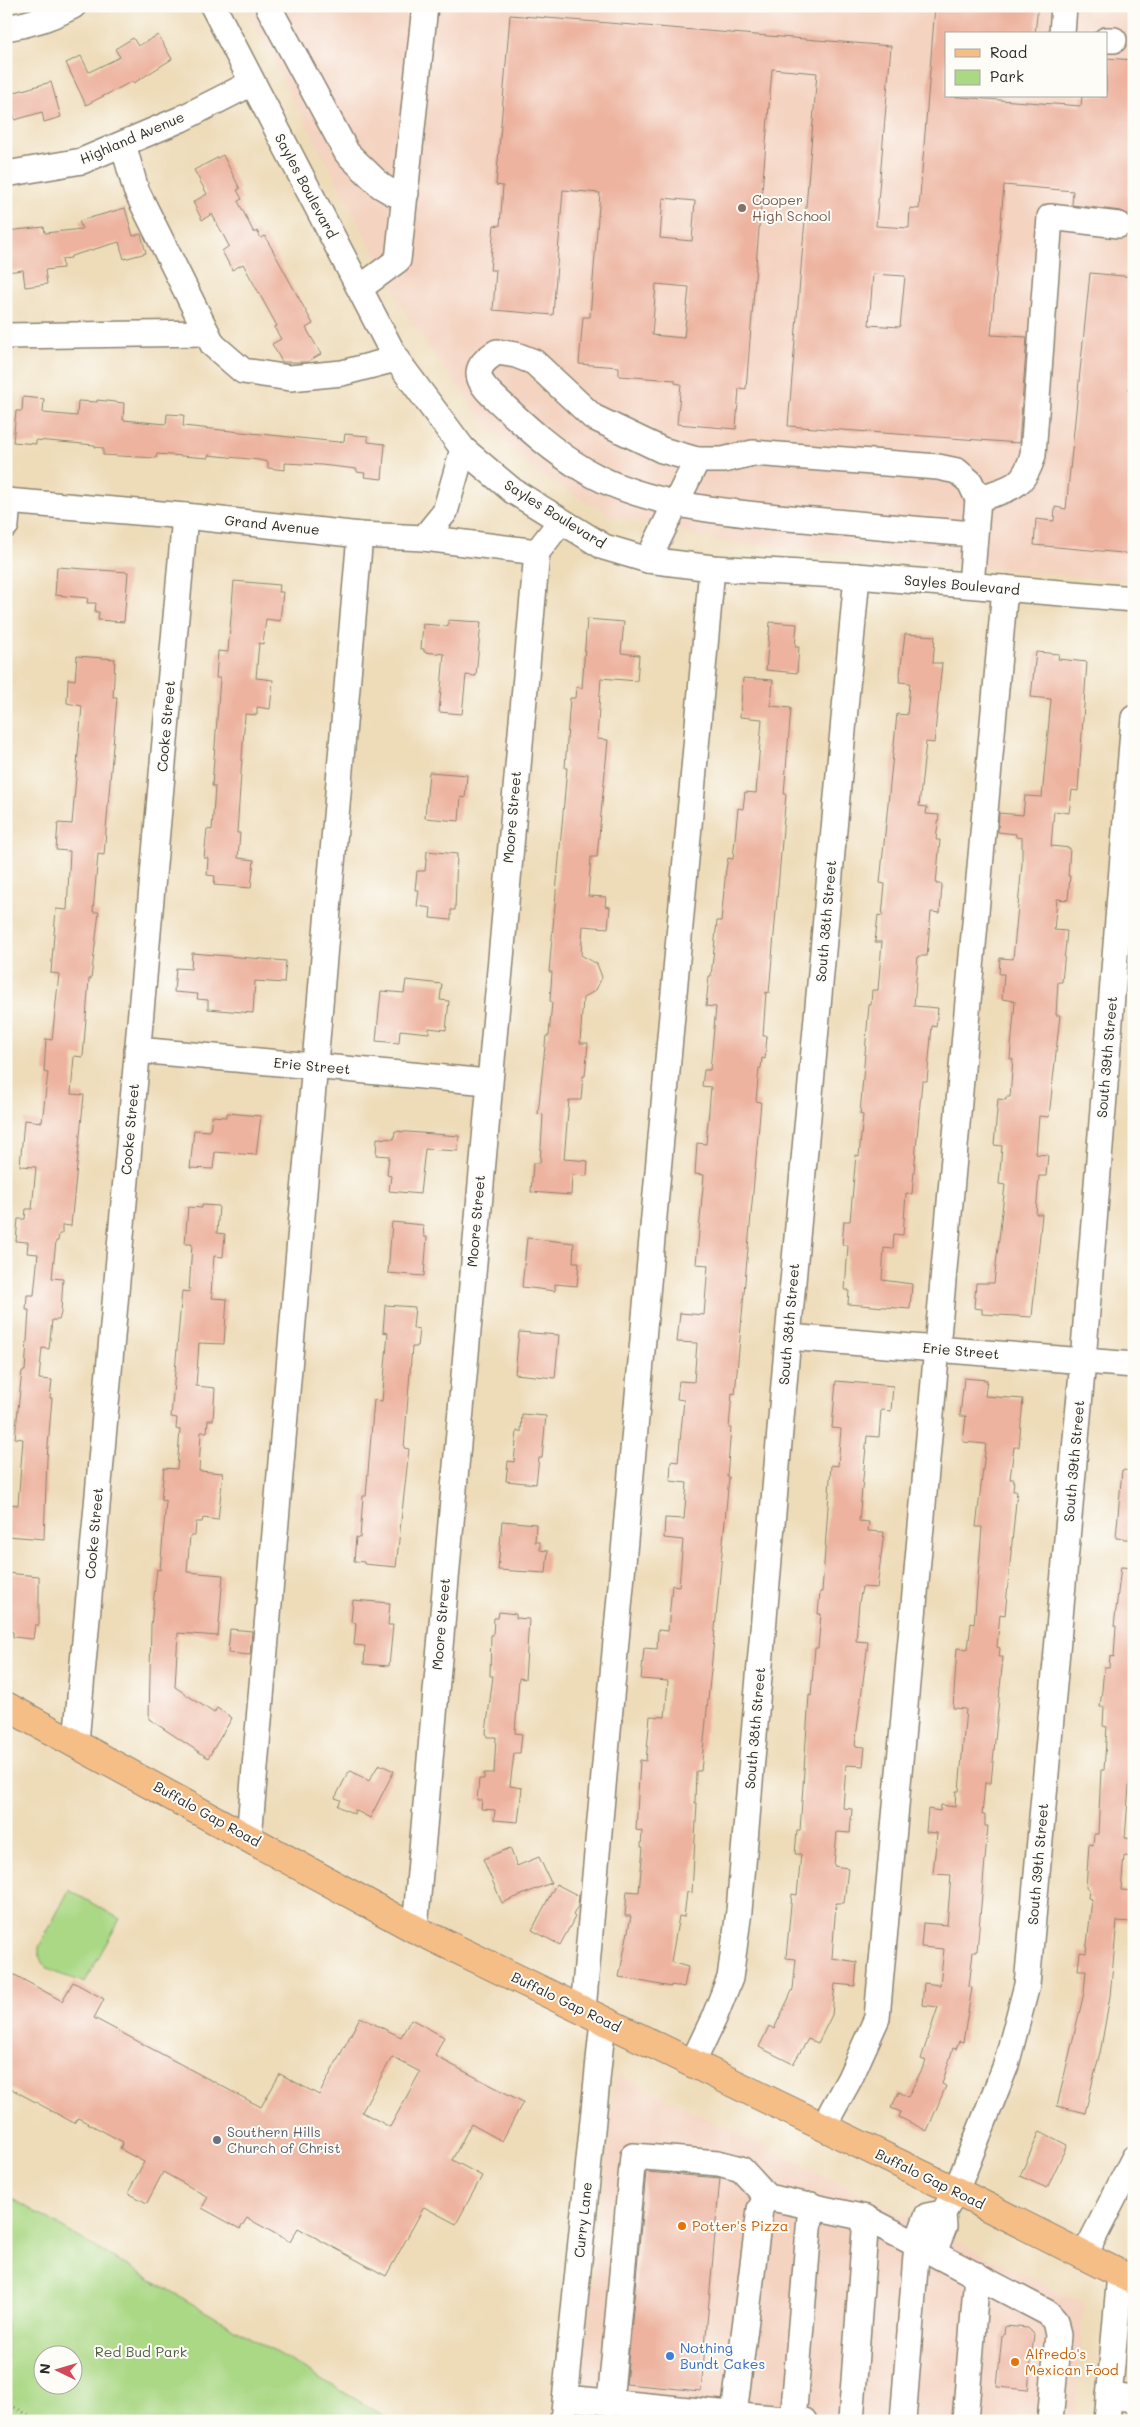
<svg xmlns="http://www.w3.org/2000/svg" width="1140" height="2427" viewBox="0 0 1140 2427" font-family="Mali,sans-serif">
	<style>
		.built { fill: #f4d3c1; fill-rule: evenodd }
		.green { fill: #aad885; stroke: #6a8258; fill-rule: evenodd }
		.building { fill: #edb39f; fill-rule: evenodd }
		.lines { fill: none; stroke-linecap: round; stroke-linejoin: round }
		.minor-casing { stroke: #8c8472; stroke-width: 28 }
		.major-casing { stroke: #8c8472; stroke-width: 30 }
		.path { stroke: #8c8472; stroke-width: 3; stroke-dasharray: 1 4; stroke-linecap: butt }
		.minor { stroke: #fff; stroke-width: 25 }
		.major { stroke: #f6be87; stroke-width: 28 }
		.education-dot { fill: #8d6e63; stroke: #fdfcf7; stroke-width: 2 }
		.worship-dot { fill: #6b7280; stroke: #fdfcf7; stroke-width: 2 }
		.food-dot { fill: #e8710a; stroke: #fdfcf7; stroke-width: 2 }
		.shop-dot { fill: #3f7fe0; stroke: #fdfcf7; stroke-width: 2 }
		.labels { text-anchor: middle; stroke-width: 4; stroke-linejoin: round; paint-order: stroke }
		.street-label { font-size: 14px; fill: #2b2b2b; stroke: #fdfcf7 }
		.education-label { font-size: 14px; fill: #785e54; stroke: #fdfcf7; text-anchor: start }
		.worship-label { font-size: 14px; fill: #5b616d; stroke: #fdfcf7; text-anchor: start }
		.food-label { font-size: 14px; fill: #c56008; stroke: #fdfcf7; text-anchor: start }
		.shop-label { font-size: 14px; fill: #366cbe; stroke: #fdfcf7; text-anchor: start }
		.park-label { font-size: 14px; fill: #515f46; stroke: #fdfcf7 }
	</style>
	<rect width="100%" height="100%" fill="#fdfcf7"/>
	<filter id="ink" filterUnits="userSpaceOnUse"><feTurbulence type="fractalNoise" baseFrequency=".02" numOctaves="2"/><feDisplacementMap in="SourceGraphic" scale="10" xChannelSelector="R" yChannelSelector="G"/><feConvolveMatrix kernelMatrix="1 2 1 2 8 2 1 2 1" color-interpolation-filters="sRGB"/></filter>
	<filter id="wash" filterUnits="userSpaceOnUse"><feTurbulence type="fractalNoise" baseFrequency=".0096" numOctaves="4" result="noise"/><feDisplacementMap in="SourceGraphic" scale="20" xChannelSelector="R" yChannelSelector="G"/><feGaussianBlur stdDeviation="1.12" result="paint"/><feColorMatrix in="noise" values="0 0 0 0 0 0 0 0 0 0 0 0 0 0 0 0 0 1.4 0 .05"/><feComposite in="paint" operator="in"/></filter>
	<g filter="url(#wash)">
		<rect width="100%" height="100%" fill="#eedcb9"/>
		<g class="built">
			<path d="M244 6H1134V582L728 542 612 516 541 476 482 421 410 320ZM946 34H1106V96H946Z"/>
			<polygon points="615,2073 1084,2304 1074,2421 579,2421"/>
		</g>
		<g class="green">
			<path d="M69 1890 120 1919 84 1983C65 1973 37 1975 39 1947Z"/>
			<path d="M6 2195 393 2421H6ZM42 2354H72V2384H42Z"/>
		</g>
		<g id="blocks">
			<g class="building">
				<path d="M935 6H1038L1035 34H946V96L1081 106 1082 96H1106V58L1134 60V154L1129 215 1121 211 1072 205 1073 191 1004 185 991 335 1027 337 1019 443 788 426 817 73 772 69 746 389 739 388 736 429 677 424 681 384 675 383V380L619 376V367L579 364 583 317H590L600 193 563 190 553 315 493 310 496 270H490L494 225 500 226 503 186 496 185 510 15 891 46 876 226 909 228 910 208 919 209ZM663 198 695 201 692 241 660 238ZM873 274 905 276 900 327 869 325ZM656 284 689 287 684 338 652 335Z"/>
				<polygon points="158,35 172,59 134,83 133,81 86,105 66,63 81,56 89,72 120,57 115,49 133,38 138,46"/>
				<polygon points="51,82 61,117 44,122 42,112 15,120 8,94"/>
				<polygon points="223,155 240,189 237,190 242,199 238,201 254,233 257,231 261,238 265,236 313,324 306,328 321,354 307,362 282,362 272,344 281,339 274,327 277,326 243,264 232,270 222,251 229,246 212,214 202,220 193,202 207,194 194,170"/>
				<polygon points="125,208 133,236 141,234 146,253 124,259 119,242 71,256 71,258 62,259 63,268 45,270 47,284 25,287 23,270 6,272 6,231 44,227 45,233 82,229 79,221"/>
				<polygon points="1090,273 1134,277 1134,337 1129,390 1134,391 1134,554 1034,545 1036,519 1054,521 1055,507 1066,509"/>
				<polygon points="23,397 44,399 43,413 77,416 78,401 97,402 97,400 124,403 123,420 166,424 167,414 184,415 183,426 338,442 344,441 345,434 368,436 368,442 385,444 382,479 364,477 365,473 357,472 357,469 321,465 285,463 285,470 268,468 268,462 259,460 208,455 208,458 157,454 156,458 120,456 103,455 103,448 95,447 95,445 36,440 36,444 13,442 16,411 22,411"/>
				<polygon points="57,567 128,572 124,622 98,620 99,612 95,612 96,603 87,603 88,598 55,595"/>
				<polygon points="234,581 280,585 279,592 283,592 280,621 266,619 263,644 259,643 256,678 273,680 270,709 257,707 257,715 245,714 237,833 240,833 238,858 254,860 251,888 214,885 215,876 207,875 208,858 204,858 207,829 212,830 215,786 212,786 220,678 216,678 218,651 228,652"/>
				<polygon points="587,619 624,622 621,653 639,655 637,681 601,678 597,739 608,740 597,857 591,857 588,896 606,897 605,906 610,907 608,928 583,926 581,955 597,964 602,977 596,990 583,998 580,1043 588,1043 585,1076 583,1076 581,1100 569,1100 564,1159 588,1161 587,1176 572,1175 571,1195 531,1192 533,1163 540,1163 543,1115 538,1114 546,1036 549,1036 552,1002 550,1001 552,972 549,972 567,768 565,768 570,698 575,698 576,687 582,688"/>
				<polygon points="448,620 481,622 476,676 466,675 462,714 439,712 444,654 424,652 424,649 421,649 423,624 448,626"/>
				<polygon points="770,622 797,624 795,647 799,647 797,673 766,670"/>
				<polygon points="905,634 935,636 933,663 942,663 934,743 926,742 919,806 927,807 926,814 939,815 936,840 940,840 936,884 942,884 940,913 931,912 927,956 918,956 914,1006 938,1008 936,1027 932,1026 927,1081 922,1081 912,1194 906,1193 903,1235 894,1234 893,1249 884,1248 882,1280 912,1284 910,1309 848,1304 849,1290 845,1290 848,1245 842,1245 844,1221 850,1221 856,1155 859,1156 863,1115 860,1114 869,1005 871,1005 872,990 878,990 882,942 875,942 878,915 882,916 885,884 880,883 897,714 907,715 910,683 899,682"/>
				<polygon points="1036,652 1059,654 1058,659 1087,662 1078,791 1072,790 1069,813 1054,811 1051,846 1070,848 1068,876 1070,876 1068,900 1057,899 1054,930 1067,931 1062,982 1058,982 1056,1015 1060,1015 1049,1117 1039,1116 1036,1154 1048,1155 1046,1176 1039,1176 1036,1214 1042,1214 1032,1317 982,1314 982,1309 974,1308 976,1283 994,1283 1005,1185 999,1184 1002,1146 994,1145 998,1099 1006,1100 1006,1097 1010,1097 1013,1059 1010,1059 1015,1001 1002,999 1004,974 999,974 1000,958 1013,959 1022,864 1022,838 1016,837 1016,834 998,832 999,813 1023,815 1025,796 1042,797 1051,699 1031,697"/>
				<polygon points="77,656 115,659 113,697 117,697 104,855 98,854 93,912 99,912 91,979 89,979 83,1057 74,1056 71,1094 84,1095 71,1226 62,1225 62,1234 59,1234 58,1241 56,1241 52,1278 63,1279 61,1313 59,1320 52,1320 49,1349 42,1348 39,1379 52,1380 50,1398 52,1398 47,1458 44,1539 7,1536 9,1504 18,1505 23,1439 15,1438 22,1371 25,1371 29,1310 26,1310 27,1295 34,1295 38,1254 27,1253 28,1242 16,1241 18,1219 25,1219 26,1209 32,1209 36,1167 20,1166 24,1120 42,1122 48,1073 44,1072 46,1039 52,1040 59,974 51,973 56,909 67,910 70,851 56,850 58,823 72,824 82,706 67,703 68,679 75,680"/>
				<polygon points="743,678 773,680 771,706 791,708 784,794 786,794 769,993 766,992 763,1036 767,1036 765,1059 762,1058 761,1068 759,1068 756,1101 761,1102 735,1394 732,1393 729,1428 731,1428 727,1477 729,1477 715,1629 701,1771 696,1771 695,1803 697,1803 692,1893 687,1892 684,1917 679,1916 671,1962 688,1967 684,1987 671,1985 671,1987 619,1977 631,1916 625,1916 627,1891 639,1892 643,1847 641,1847 642,1831 636,1830 640,1760 646,1761 650,1716 665,1717 668,1681 641,1679 644,1648 657,1649 658,1630 668,1631 672,1585 679,1586 683,1540 664,1538 665,1518 684,1519 687,1483 670,1481 671,1461 678,1462 684,1400 677,1399 679,1381 694,1382 697,1343 677,1342 680,1313 704,1315 708,1265 696,1264 704,1175 695,1174 697,1143 706,1144 711,1087 702,1086 704,1070 710,1070 716,1007 706,1006 709,976 711,976 717,921 721,921 726,869 728,858 733,859 738,808 743,809 745,792 756,793 762,719 740,717"/>
				<polygon points="429,772 467,775 465,798 461,797 459,821 425,818"/>
				<polygon points="427,851 457,854 455,910 451,910 451,920 430,918 431,908 417,906 419,890 415,890 417,871 425,871"/>
				<polygon points="192,953 286,961 284,983 255,981 253,1013 208,1009 208,1000 197,999 198,994 174,992 176,968 191,969"/>
				<polygon points="406,980 442,984 440,1000 449,1001 446,1030 429,1028 429,1033 400,1030 399,1043 376,1041 381,991 404,993"/>
				<polygon points="227,1113 261,1116 256,1155 215,1152 213,1169 190,1168 194,1130 210,1131 212,1116 226,1117"/>
				<polygon points="395,1131 459,1136 458,1151 425,1149 420,1194 389,1191 391,1176 387,1175 389,1156 376,1155 377,1138 394,1139"/>
				<polygon points="202,1205 219,1206 217,1233 225,1234 223,1257 214,1256 211,1294 213,1294 212,1298 227,1299 224,1344 199,1343 196,1386 215,1388 213,1420 208,1420 207,1432 201,1432 199,1471 223,1473 218,1520 203,1518 202,1522 196,1522 195,1536 190,1536 187,1572 223,1575 218,1636 178,1633 175,1687 214,1713 217,1708 232,1718 208,1758 149,1719 151,1625 157,1569 160,1570 166,1501 161,1500 164,1468 177,1469 180,1430 176,1429 177,1418 171,1417 182,1291 189,1292 192,1244 185,1244 188,1207 202,1208"/>
				<polygon points="392,1222 423,1225 424,1237 427,1237 424,1276 388,1273"/>
				<polygon points="527,1238 574,1243 573,1262 579,1262 577,1286 555,1284 555,1291 522,1287"/>
				<polygon points="385,1305 415,1307 413,1328 419,1329 417,1347 412,1347 404,1448 409,1449 396,1567 364,1564 364,1562 354,1561 356,1537 360,1538 363,1496 366,1496 374,1400 382,1401 388,1333 383,1332"/>
				<polygon points="519,1332 559,1335 555,1378 515,1374"/>
				<polygon points="964,1378 987,1380 985,1396 1023,1399 1019,1447 1014,1447 1010,1479 1014,1479 1013,1491 1017,1491 1005,1615 1000,1614 997,1647 1000,1648 999,1657 1003,1657 991,1783 985,1783 982,1815 985,1815 985,1826 988,1826 977,1951 973,1951 969,1987 972,1988 963,2042 959,2041 956,2049 953,2048 942,2084 946,2086 927,2131 899,2117 901,2112 891,2108 899,2092 908,2097 926,2061 921,2059 938,2007 922,2005 924,1983 940,1985 944,1949 921,1947 923,1923 947,1925 951,1875 933,1874 937,1833 926,1832 928,1809 940,1811 941,1805 955,1807 956,1791 959,1791 966,1709 953,1708 957,1648 968,1649 971,1623 974,1624 979,1566 982,1527 976,1527 986,1444 963,1442 966,1416 960,1416"/>
				<polygon points="836,1381 893,1386 891,1411 881,1410 879,1437 867,1436 859,1521 869,1522 868,1531 884,1532 877,1588 862,1587 859,1603 856,1641 868,1642 855,1746 865,1747 863,1766 846,1765 843,1808 852,1809 850,1833 837,1832 834,1866 848,1868 844,1903 836,1903 832,1958 857,1962 855,1986 835,1984 832,2015 818,2043 808,2039 793,2064 759,2047 769,2026 774,2029 793,1989 796,1959 786,1958 792,1894 797,1895 801,1854 795,1854 797,1831 800,1831 809,1695 811,1696 815,1648 818,1648 821,1614 818,1614 820,1592 822,1592 831,1465 838,1466 841,1429 832,1428"/>
				<polygon points="522,1414 546,1416 542,1458 539,1458 536,1484 506,1481 508,1461 514,1462 517,1431 521,1432"/>
				<polygon points="1122,1470 1134,1471 1134,1540 1116,1538"/>
				<polygon points="502,1521 536,1524 535,1542 540,1542 540,1550 548,1551 546,1573 498,1570"/>
				<polygon points="1121,1567 1134,1568 1134,1724 1125,1838 1134,1839 1134,1857 1124,1856 1121,1890 1134,1891 1134,1898 1132,1922 1117,1921 1110,1996 1101,2048 1085,2113 1057,2106 1084,1993 1086,1970 1078,1970 1080,1952 1086,1953 1092,1899 1088,1898 1089,1889 1086,1888 1089,1844 1093,1845 1094,1834 1098,1834 1101,1770 1104,1770 1107,1727 1103,1726 1104,1707 1100,1707 1102,1690 1104,1667 1109,1667 1110,1656 1114,1657 1116,1626 1114,1626"/>
				<polygon points="6,1573 39,1576 39,1625 35,1625 33,1639 13,1637 13,1632 6,1631"/>
				<polygon points="353,1600 390,1603 388,1625 393,1625 389,1666 364,1664 365,1646 354,1645 356,1623 351,1622"/>
				<polygon points="499,1612 516,1614 516,1618 529,1619 525,1679 519,1678 515,1733 522,1734 520,1753 514,1753 510,1786 522,1788 518,1822 494,1820 495,1810 481,1809 482,1800 477,1800 479,1779 484,1779 484,1773 494,1773 496,1737 487,1737 486,1732 493,1676 490,1676 491,1635 493,1635 494,1618 498,1618"/>
				<polygon points="230,1629 252,1631 250,1655 228,1653"/>
				<polygon points="379,1764 394,1771 370,1818 355,1810 354,1814 338,1806 341,1800 335,1798 348,1773 351,1771 369,1781"/>
				<polygon points="510,1848 517,1866 539,1857 551,1883 502,1903 483,1859"/>
				<polygon points="556,1884 579,1896 578,1906 573,1915 575,1917 560,1945 532,1930"/>
				<path d="M13 1974 62 2001 73 1982 104 1999 94 2018 261 2107 280 2074 319 2095 360 2017 401 2037 411 2019 444 2037 435 2056 523 2102 502 2141 471 2124 452 2160 482 2176 456 2224 424 2207 386 2276 298 2228 290 2242 247 2218 240 2229 202 2208 208 2197 163 2172 147 2203 128 2193 144 2162 120 2149 123 2142 78 2118 74 2123 6 2086V1986ZM392 2057 420 2072 390 2127 362 2112Z"/>
				<polygon points="1040,2131 1067,2145 1047,2188 1020,2176"/>
				<polygon points="646,2172 720,2178 701,2391 626,2384"/>
				<polygon points="1005,2326 1028,2328 1034,2334 1028,2390 997,2387 1002,2335 1004,2335"/>
			</g>
		</g>
	</g>
	<g filter="url(#ink)">
		<use href="#blocks" fill-opacity="0" stroke="#8c8472" stroke-width="1"/>
		<g class="lines">
			<g class="minor-casing">
				<g id="minor">
					<polyline points="213,6 396,359 463,449 513,491 604,547 648,560 712,568 857,576 1134,599"/>
					<polyline points="268,6 347,153 381,186 393,193 406,193"/>
					<path d="M6 28C31 24 51 18 73 6"/>
					<polyline points="1062,34 1064,6"/>
					<polyline points="1106,40 1114,40"/>
					<polyline points="123,144 136,190 213,345 243,371 290,378 342,373 396,359"/>
					<polyline points="6,174 82,161 181,119 252,83"/>
					<polyline points="360,288 398,260 425,6"/>
					<polyline points="6,336 207,333"/>
					<path d="M978 499C1008 488 1023 490 1033 455L1050 217 1119 225"/>
					<polyline points="6,501 185,516 360,535 424,538 537,552"/>
					<polyline points="6,525 8,501"/>
					<polyline points="424,538 445,512 463,449"/>
					<polyline points="648,560 697,460"/>
					<path d="M971 585 978 499 970 482 957 471 938 467 753 453 723 460H697L662 450 593 417 534 362 516 355 497 352C475 365 473 377 492 395 522 423 550 450 586 471 649 508 741 514 813 520 867 525 921 530 975 534"/>
					<polyline points="137,1050 488,1082"/>
					<polyline points="788,1337 1134,1365"/>
					<polyline points="76,1742 185,516"/>
					<polyline points="249,1838 360,535"/>
					<polyline points="415,1929 537,552 561,521"/>
					<polyline points="583,2010 712,568"/>
					<polyline points="692,2064 714,2018 730,1978 739,1911 788,1337 857,576"/>
					<polyline points="823,2127 850,2078 877,2018 1005,588"/>
					<polyline points="934,2252 944,2227 943,2213 956,2191 1006,2065 1027,1985 1083,1361 1134,718"/>
					<polyline points="1084,2256 1134,2158"/>
					<polyline points="1109,2396 1134,2399"/>
					<polyline points="566,2398 804,2421"/>
					<polyline points="610,2403 633,2156 718,2163 741,2169 767,2197 866,2218 1048,2313 1055,2321 1058,2335 1050,2421"/>
					<polyline points="734,2414 760,2209 767,2197"/>
					<polyline points="793,2420 811,2205"/>
					<polyline points="563,2421 603,2020"/>
					<polyline points="851,2421 866,2218"/>
					<polyline points="903,2421 917,2243 927,2216 943,2213"/>
					<polyline points="965,2421 977,2275"/>
					<polyline points="1107,2421 1120,2274"/>
				</g>
			</g>
			<g class="major-casing">
				<polyline id="major" points="6,1706 415,1929 956,2191 1134,2281"/>
			</g>
			<polyline class="path" points="6,2402 38,2421"/>
			<use href="#minor" class="minor"/>
			<use href="#major" class="major"/>
		</g>
	</g>
	<circle class="education-dot" cx="742" cy="208" r="5"/>
	<circle class="worship-dot" cx="217" cy="2140" r="5"/>
	<g class="food-dot">
		<circle cx="682" cy="2226" r="5"/>
		<circle cx="1015" cy="2362" r="5"/>
	</g>
	<circle class="shop-dot" cx="670" cy="2356" r="5"/>
	<g class="labels">
		<g class="street-label">
			<text transform="translate(132 138) rotate(-23)" y="5">Highland Avenue</text>
			<text transform="translate(306 186) rotate(62)" y="5">Sayles Boulevard</text>
			<text transform="translate(555 514) rotate(32)" y="5">Sayles Boulevard</text>
			<text transform="translate(272 525) rotate(6)" y="5">Grand Avenue</text>
			<text transform="translate(962 585) rotate(5)" y="5">Sayles Boulevard</text>
			<text transform="translate(166 726) rotate(-85)" y="5">Cooke Street</text>
			<text transform="translate(512 817) rotate(-85)" y="5">Moore Street</text>
			<text transform="translate(826 921) rotate(-85)" y="5">South 38th Street</text>
			<text transform="translate(1107 1057) rotate(-85)" y="5">South 39th Street</text>
			<text transform="translate(312 1066) rotate(5)" y="5">Erie Street</text>
			<text transform="translate(130 1129) rotate(-85)" y="5">Cooke Street</text>
			<text transform="translate(476 1221) rotate(-85)" y="5">Moore Street</text>
			<text transform="translate(789 1324) rotate(-85)" y="5">South 38th Street</text>
			<text transform="translate(961 1351) rotate(5)" y="5">Erie Street</text>
			<text transform="translate(1074 1461) rotate(-85)" y="5">South 39th Street</text>
			<text transform="translate(94 1533) rotate(-85)" y="5">Cooke Street</text>
			<text transform="translate(441 1624) rotate(-85)" y="5">Moore Street</text>
			<text transform="translate(755 1728) rotate(-85)" y="5">South 38th Street</text>
			<text transform="translate(207 1814) rotate(29)" y="5">Buffalo Gap Road</text>
			<text transform="translate(1038 1864) rotate(-85)" y="5">South 39th Street</text>
			<text transform="translate(566 2002) rotate(26)" y="5">Buffalo Gap Road</text>
			<text transform="translate(930 2179) rotate(26)" y="5">Buffalo Gap Road</text>
			<text transform="translate(583 2220) rotate(-84)" y="5">Curry Lane</text>
		</g>
		<g class="education-label">
			<text x="752" y="205">Cooper<tspan x="752" dy="16">High School</tspan></text>
		</g>
		<g class="worship-label">
			<text x="227" y="2137">Southern Hills<tspan x="227" dy="16">Church of Christ</tspan></text>
		</g>
		<g class="food-label">
			<text x="692" y="2231">Potter's Pizza</text>
			<text x="1025" y="2359">Alfredo's<tspan x="1025" dy="16">Mexican Food</tspan></text>
		</g>
		<g class="shop-label">
			<text x="680" y="2353">Nothing<tspan x="680" dy="16">Bundt Cakes</tspan></text>
		</g>
		<g class="park-label">
			<text x="141" y="2357">Red Bud Park</text>
		</g>
	</g>
	<rect width="1140" height="2427" fill="none" stroke="#fdfcf7" stroke-width="25"/>
	<rect x="945" y="32" width="162" height="65" fill="#fdfcf7" stroke="#a9a8a5"/>
	<rect x="955" y="49" width="25" height="8" fill="#f6be87" stroke="#a9a8a5"/>
	<text x="990" y="58" font-size="15" fill="#2b2b2b">Road</text>
	<rect x="955" y="70" width="25" height="15" fill="#aad885" stroke="#a9a8a5"/>
	<text x="990" y="82" font-size="15" fill="#2b2b2b">Park</text>
	<g transform="translate(58 2370) rotate(275)"><circle r="24" fill="#fdfcf7" stroke="#a9a8a5"/>
	<path d="M0-4L9 19L0 12L-9 19Z" fill="#d1495b"/>
	<text y="-8" font-size="14" font-weight="bold" text-anchor="middle" fill="#2b2b2b">N</text>
	</g>
</svg>
